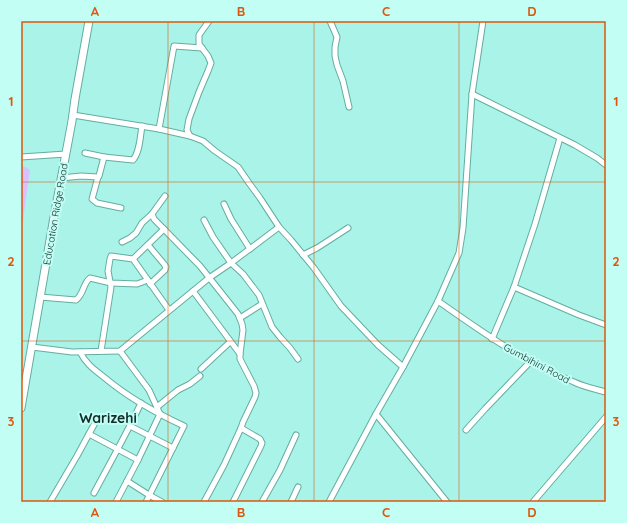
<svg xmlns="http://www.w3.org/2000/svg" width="627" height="523" viewBox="0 0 627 523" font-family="Quicksand,sans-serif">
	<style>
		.green { fill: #dac0fe }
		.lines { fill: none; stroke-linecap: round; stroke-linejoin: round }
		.street-casing { stroke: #64ada2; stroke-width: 7 }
		.secondary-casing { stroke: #64ada2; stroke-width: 9 }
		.street { stroke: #fff; stroke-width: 5 }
		.secondary { stroke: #fff; stroke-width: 7 }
		.grid { fill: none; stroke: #dd570e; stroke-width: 1; stroke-opacity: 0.55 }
		.labels { text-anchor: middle; stroke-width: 4; stroke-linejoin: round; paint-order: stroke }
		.street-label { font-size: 10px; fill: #102f2b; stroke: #c3fef4 }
		.district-label { font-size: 14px; font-weight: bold; fill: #102f2b; stroke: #c3fef4 }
		.neatline { fill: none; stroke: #dd570e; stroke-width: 1.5 }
		.grid-label { font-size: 13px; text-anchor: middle; font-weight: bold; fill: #dd570e }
	</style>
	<rect width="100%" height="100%" fill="#a9f3e8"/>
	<polygon class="green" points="21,165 30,170 21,233"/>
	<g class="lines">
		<g class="street-casing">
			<g id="street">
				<polyline points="209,21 199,35 199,44 208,56 211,63 208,71 199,92 189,119 187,130 190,136 203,141 215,151 238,167 249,183 260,198 279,227 291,240 314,268 341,306 378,345 403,367 376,414 329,502"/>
				<polyline points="330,21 337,37 335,47 335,56 337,65 343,81 349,107"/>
				<polyline points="472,94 575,145 597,158 606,165"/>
				<polyline points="73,115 159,129 190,136"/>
				<polyline points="159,129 174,46 202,48"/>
				<polyline points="21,157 66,154"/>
				<path d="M104 157 133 160C140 152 140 137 142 126"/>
				<polyline points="98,177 92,199 97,203 121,208"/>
				<polyline points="61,178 81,176 98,177 99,176 104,157 85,153"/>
				<polyline points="165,196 152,214 154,219 200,266 238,314 242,324 243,330 240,354 240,359 254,386 256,393 255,397 243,422 241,428 224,465 204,502"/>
				<polyline points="224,204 231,219 250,249"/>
				<polyline points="204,220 213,237 231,263 243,274 259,295 272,327 280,337 290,348 298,359"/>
				<polyline points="122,242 130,238 136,233 142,223 152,214"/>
				<polyline points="148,245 164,264 166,267 165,270 150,284"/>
				<polyline points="303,255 317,248 348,228"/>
				<polyline points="133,259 164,229"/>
				<polyline points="514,287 579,315 606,325"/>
				<polyline points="193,291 240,354"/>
				<path d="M40 297 76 300C84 294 83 283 90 278L111 283 137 284 148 280"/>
				<path d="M438 301C482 332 524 362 574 382 584 387 595 389 606 392"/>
				<polyline points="240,318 262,304"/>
				<polyline points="492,339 514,287 535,224 560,138"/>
				<polyline points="32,347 72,352 120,351 209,278 231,263 279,227"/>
				<polyline points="101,351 111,287 108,271 110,259 111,256 133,259 169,310"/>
				<path d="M80 352C86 364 95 370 105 378 129 398 156 413 184 426L146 502"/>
				<polyline points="403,367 438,301 459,253 463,228 472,94 483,21"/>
				<polyline points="201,369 230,342"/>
				<polyline points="157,407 178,390 190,384 200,376"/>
				<polyline points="376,414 447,502"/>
				<polyline points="130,426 173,448"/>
				<polyline points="466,430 485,409 530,362"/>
				<polyline points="89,434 138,460"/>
				<polyline points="127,481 149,495 162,502"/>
				<path d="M94 493C110 463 127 433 141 403"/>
				<polyline points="50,502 77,456 96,421"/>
				<polyline points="116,502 138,460 160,414 149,390 120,351"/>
				<polyline points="233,502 261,446 262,443 260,439 241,428"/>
				<polyline points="262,502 280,470 296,435"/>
				<polyline points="291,502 298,487"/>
				<polyline points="533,502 606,417"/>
			</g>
		</g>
		<g class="secondary-casing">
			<polyline id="secondary" points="21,408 54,217 72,121 75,99 89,21"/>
		</g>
		<use href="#street" class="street"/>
		<use href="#secondary" class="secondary"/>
	</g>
	<path class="grid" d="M168 21V502M314 21V502M459 21V502M21 182H606M21 341H606"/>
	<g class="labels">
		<g class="street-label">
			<text transform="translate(55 214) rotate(-80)" y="4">Education Ridge Road</text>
			<text transform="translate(537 363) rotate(28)" y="4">Gumbihini Road</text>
		</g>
		<g class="district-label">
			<text x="108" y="423">Warizehi</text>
		</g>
	</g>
	<rect width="627" height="523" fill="none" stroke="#c3fef4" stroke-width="44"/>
	<rect x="22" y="22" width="583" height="479" class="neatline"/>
	<g class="grid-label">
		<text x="95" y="16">A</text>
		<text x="241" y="16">B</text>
		<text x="386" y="16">C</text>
		<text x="532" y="16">D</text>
		<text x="11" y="106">1</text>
		<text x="616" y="106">1</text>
		<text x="11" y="266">2</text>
		<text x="616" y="266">2</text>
		<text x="11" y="426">3</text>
		<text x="616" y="426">3</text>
		<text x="95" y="517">A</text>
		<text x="241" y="517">B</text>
		<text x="386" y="517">C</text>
		<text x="532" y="517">D</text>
	</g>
</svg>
